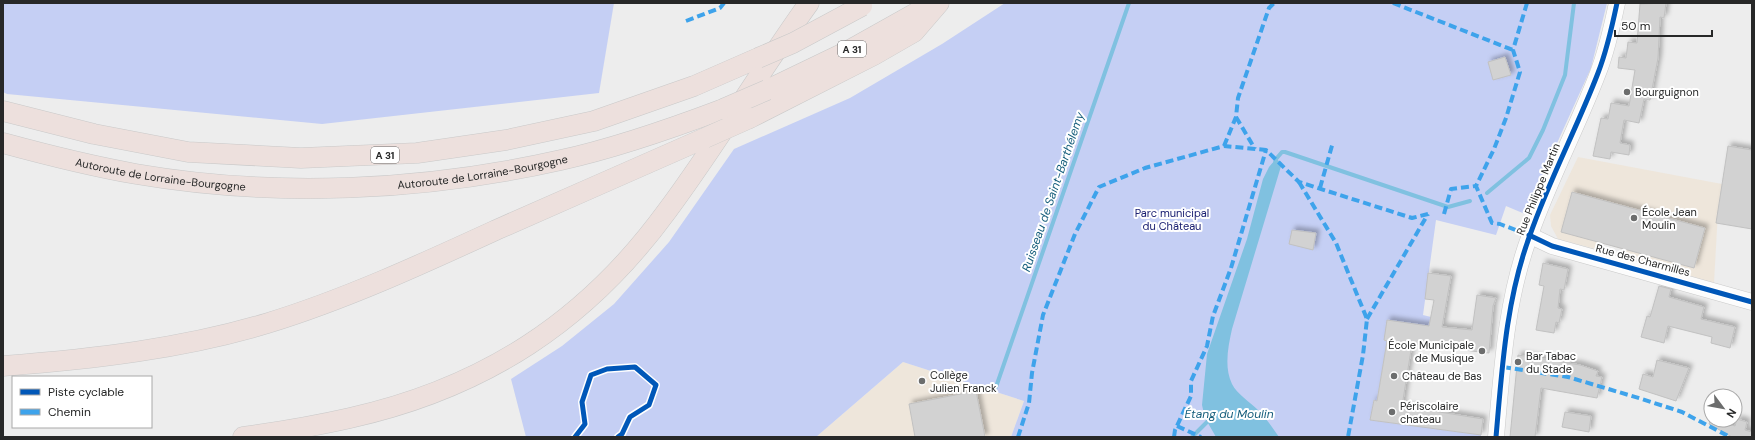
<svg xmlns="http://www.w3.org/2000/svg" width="1755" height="440" viewBox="0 0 1755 440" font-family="'DM Sans',sans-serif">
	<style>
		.education { fill: #eee6db }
		.green { fill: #c5cff4 }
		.water { fill: #80c1e0 }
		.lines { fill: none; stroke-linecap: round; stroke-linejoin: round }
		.stream { stroke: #80c1e0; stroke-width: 4 }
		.building { fill: #d2d2d2; stroke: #c1c1c1; filter: url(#shadow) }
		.secondary-casing { stroke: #cbcbcb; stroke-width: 17 }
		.highway-casing { stroke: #c9c9c9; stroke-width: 21 }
		.secondary { stroke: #fcfcfc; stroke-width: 16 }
		.highway { stroke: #ede0dd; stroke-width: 20 }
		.highway-bridge-casing { stroke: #c9c9c9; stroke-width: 21; stroke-linecap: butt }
		.highway-bridge { stroke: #ede0dd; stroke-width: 20 }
		.quiet { stroke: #3ea3eb; stroke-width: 4; stroke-dasharray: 8 4; stroke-linecap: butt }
		.cycleway-casing { stroke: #fff; stroke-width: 8 }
		.cycleway { stroke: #0057b8; stroke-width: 5 }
		.poi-dot { fill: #6c6d6d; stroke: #fff; stroke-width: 1.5 }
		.labels { text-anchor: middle; stroke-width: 4; stroke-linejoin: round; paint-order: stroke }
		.shield { fill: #fff; stroke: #686868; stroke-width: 1 }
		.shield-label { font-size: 10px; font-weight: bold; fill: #272828 }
		.poi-label { font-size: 11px; fill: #272828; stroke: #fff; text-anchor: start }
		.street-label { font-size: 11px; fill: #272828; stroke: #fff }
		.park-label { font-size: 11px; fill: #1b2072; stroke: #fff }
		.water-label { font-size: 12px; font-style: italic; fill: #165e7c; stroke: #fff }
	</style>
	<defs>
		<filter id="shadow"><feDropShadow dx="3.5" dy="-3.5" stdDeviation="2" flood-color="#0004"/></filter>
	</defs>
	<rect width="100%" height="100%" fill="#ededed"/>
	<g class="education">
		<polygon points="1578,157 1722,184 1718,211 1714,283 1623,256 1625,250 1601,243 1599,250 1558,239 1551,226 1550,215"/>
		<polygon points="903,362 1024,401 1011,437 816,437"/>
	</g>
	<g class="green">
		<polygon points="3,3 614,3 599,93 322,124 7,94 3,92"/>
		<polygon points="1005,3 1607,3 1591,68 1525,214 1506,206 1496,235 1436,220 1423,315 1431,317 1429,326 1384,340 1387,341 1377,401 1374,400 1371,420 1481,435 1481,437 1011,437 1024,401 903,362 816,437 526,437 511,379 562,346 614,304 669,242 734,149 850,98 942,44"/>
	</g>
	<path class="water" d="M1276 159 1282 163 1232 329C1228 347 1224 367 1232 384 1237 394 1250 402 1258 410 1266 418 1272 427 1279 437H1216L1205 418 1202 405 1207 354 1247 239 1263 179 1269 167Z"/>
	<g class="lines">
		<g class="stream">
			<polyline points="1275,163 1276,159 1282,152 1285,152 1448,207 1470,201"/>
			<polyline points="1487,193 1529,158 1543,130 1565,75 1574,3"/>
			<polyline points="996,387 1129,3"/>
			<polyline points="1192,437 1210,419"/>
		</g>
	</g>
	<g class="building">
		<polygon points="1666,3 1664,18 1660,17 1658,58 1650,100 1644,99 1639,123 1624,120 1620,143 1630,145 1629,155 1611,152 1610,159 1593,156 1601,118 1608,119 1611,103 1629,106 1635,70 1618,68 1619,57 1626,58 1628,42 1637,43 1640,4"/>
		<polygon points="1505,57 1511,75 1493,80 1488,62"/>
		<polygon points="1728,146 1752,150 1752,229 1716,223"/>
		<polygon points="1572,192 1705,228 1694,268 1561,232"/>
		<polygon points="1292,230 1316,233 1313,250 1289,244"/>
		<polygon points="1543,263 1568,269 1564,290 1560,289 1558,308 1562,309 1559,323 1556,322 1554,333 1536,330 1544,286 1539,285"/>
		<polygon points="1428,273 1451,276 1442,327 1472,330 1477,295 1496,298 1493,306 1489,353 1412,344 1402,406 1483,419 1481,435 1370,420 1374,400 1377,401 1387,341 1384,340 1387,320 1429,326 1434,300 1425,299"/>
		<polygon points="1659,286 1671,289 1669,297 1704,307 1701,319 1735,327 1730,348 1711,343 1712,337 1668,326 1664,343 1641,337 1647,316 1650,317"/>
		<polygon points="1518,355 1580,365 1598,371 1596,376 1602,377 1597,398 1541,388 1535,437 1510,437"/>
		<polygon points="1657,360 1689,368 1676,401 1639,389 1643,374 1653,377"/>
		<polygon points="976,391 985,437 915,437 909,404"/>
		<polygon points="1565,412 1591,416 1589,432 1562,427"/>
		<polygon points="1711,419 1735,426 1737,419 1747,422 1745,430 1752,432 1752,437 1732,437 1709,424"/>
	</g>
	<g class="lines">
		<g class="secondary-casing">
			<g id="secondary">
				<polyline points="1529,235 1552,246 1752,302"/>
				<path d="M1496 437C1502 369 1506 299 1530 235 1549 180 1577 128 1598 73 1607 50 1612 27 1617 3"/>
			</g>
		</g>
		<g class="highway-casing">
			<g id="highway">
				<polyline points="767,90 848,51 930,5"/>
				<polyline points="3,111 94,134 188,152 301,158 417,153 506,140 594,121 694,86 758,58"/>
				<polyline points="750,118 874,55 914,32 939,3"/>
				<path id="s1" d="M3 143C47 155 91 166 136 174 276 198 423 191 561 160 616 148 670 129 723 109"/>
				<path d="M3 366C92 359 182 349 268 323 346 299 422 264 496 230 566 199 635 169 705 138"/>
				<path d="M243 437C279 432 315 426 350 418 484 388 586 322 667 211 717 144 760 71 809 3"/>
			</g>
		</g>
		<use href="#secondary" class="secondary"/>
		<use href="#highway" class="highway"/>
		<g class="highway-bridge-casing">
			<g id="highway-bridge">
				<polyline points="758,58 793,43 862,6"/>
				<polyline points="723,109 767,90"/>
				<polyline points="705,138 750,118"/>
			</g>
		</g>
		<use href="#highway-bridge" class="highway-bridge"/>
		<g class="quiet">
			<polyline points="1393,3 1513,50"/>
			<polyline points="1527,3 1513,50 1520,72 1506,118 1494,149 1476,186 1492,223 1500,224 1529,235"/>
			<polyline points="686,21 720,8 724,3"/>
			<polyline points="1236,117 1255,149"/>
			<polyline points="1224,146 1236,117 1238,98 1269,8 1274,3"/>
			<polyline points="1299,182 1336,243 1367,319 1363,355 1348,437"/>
			<polyline points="1320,188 1333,142"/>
			<polyline points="1444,214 1451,189 1476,186"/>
			<polyline points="1367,319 1428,214"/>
			<polyline points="1503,367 1568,377 1642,399 1682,412 1730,437"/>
			<polyline points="1177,426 1201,437"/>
			<polyline points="1018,437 1029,403 1032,373 1043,315 1075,234 1099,187 1145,168 1224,146 1266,150 1299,182 1412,218 1428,214"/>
			<polyline points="1174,437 1175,430 1191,396 1191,381 1207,346 1213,316 1231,268 1266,150"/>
		</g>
		<g class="cycleway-casing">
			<g id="cycleway">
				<polyline points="1529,235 1552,246 1752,302"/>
				<polyline points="575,437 585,424 582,402 591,375 607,369 635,367 656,385 649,405 630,417 622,434 618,437"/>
				<path d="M1496 437C1502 369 1506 299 1530 235 1549 180 1577 128 1598 73 1607 50 1612 27 1617 3"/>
			</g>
		</g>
		<use href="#cycleway" class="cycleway"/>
	</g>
	<g class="poi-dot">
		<circle cx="1627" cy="92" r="4"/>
		<circle cx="1634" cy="218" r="4"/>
		<circle cx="1482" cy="351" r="4"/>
		<circle cx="1518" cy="362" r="4"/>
		<circle cx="1394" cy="376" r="4"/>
		<circle cx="922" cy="381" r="4"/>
		<circle cx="1392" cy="412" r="4"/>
	</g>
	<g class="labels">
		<g class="shield">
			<rect x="838" y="41" width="28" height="16" rx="3"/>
			<rect x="371" y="147" width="28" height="16" rx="3"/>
		</g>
		<g class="shield-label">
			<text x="852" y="53">A 31</text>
			<text x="385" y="159">A 31</text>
		</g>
		<g class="poi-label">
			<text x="1635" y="96">Bourguignon</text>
			<text x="1642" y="216">École Jean<tspan x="1642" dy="13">Moulin</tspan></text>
			<text x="1474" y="349" text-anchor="end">École Municipale<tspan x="1474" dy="13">de Musique</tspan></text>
			<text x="1526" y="360">Bar Tabac<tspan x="1526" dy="13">du Stade</tspan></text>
			<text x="930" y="379">Collège<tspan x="930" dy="13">Julien Franck</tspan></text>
			<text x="1402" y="380">Château de Bas</text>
			<text x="1400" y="410">Périscolaire<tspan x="1400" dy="13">chateau</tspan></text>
		</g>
		<g class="street-label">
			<text dy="4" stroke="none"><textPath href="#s1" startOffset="485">Autoroute de Lorraine-Bourgogne</textPath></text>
			<text dy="4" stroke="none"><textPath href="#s1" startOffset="161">Autoroute de Lorraine-Bourgogne</textPath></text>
			<text transform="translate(1538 189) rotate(-68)" y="4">Rue Philippe Martin</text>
			<text transform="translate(1643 260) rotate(15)" y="4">Rue des Charmilles</text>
		</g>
		<g class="park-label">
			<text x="1172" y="217">Parc municipal<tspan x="1172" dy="13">du Château</tspan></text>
		</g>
		<g class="water-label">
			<text transform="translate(1053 192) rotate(-71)" y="4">Ruisseau de Saint-Barthélemy</text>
			<text x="1229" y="418">Étang du Moulin</text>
		</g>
	</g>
	<rect width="1755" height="440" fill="none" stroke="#272828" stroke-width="8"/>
	<rect x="12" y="376" width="140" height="52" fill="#ffffff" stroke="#a9a9a9"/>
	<rect x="20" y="389" width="20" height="6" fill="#0057b8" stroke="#a9a9a9"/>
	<text x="48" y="396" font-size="12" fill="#272828">Piste cyclable</text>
	<rect x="20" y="409" width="20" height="6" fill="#3ea3eb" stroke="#a9a9a9"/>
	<text x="48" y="416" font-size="12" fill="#272828">Chemin</text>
	<g transform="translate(1723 408) rotate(122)"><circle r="19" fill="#ffffff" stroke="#a9a9a9"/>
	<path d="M0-3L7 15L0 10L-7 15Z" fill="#6c6d6d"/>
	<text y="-6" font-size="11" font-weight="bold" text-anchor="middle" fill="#272828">N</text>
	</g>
	<path d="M1615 30v6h97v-6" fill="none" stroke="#272828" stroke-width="2"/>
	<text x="1621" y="30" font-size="12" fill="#272828" stroke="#ffffff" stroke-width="3" paint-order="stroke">50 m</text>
</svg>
